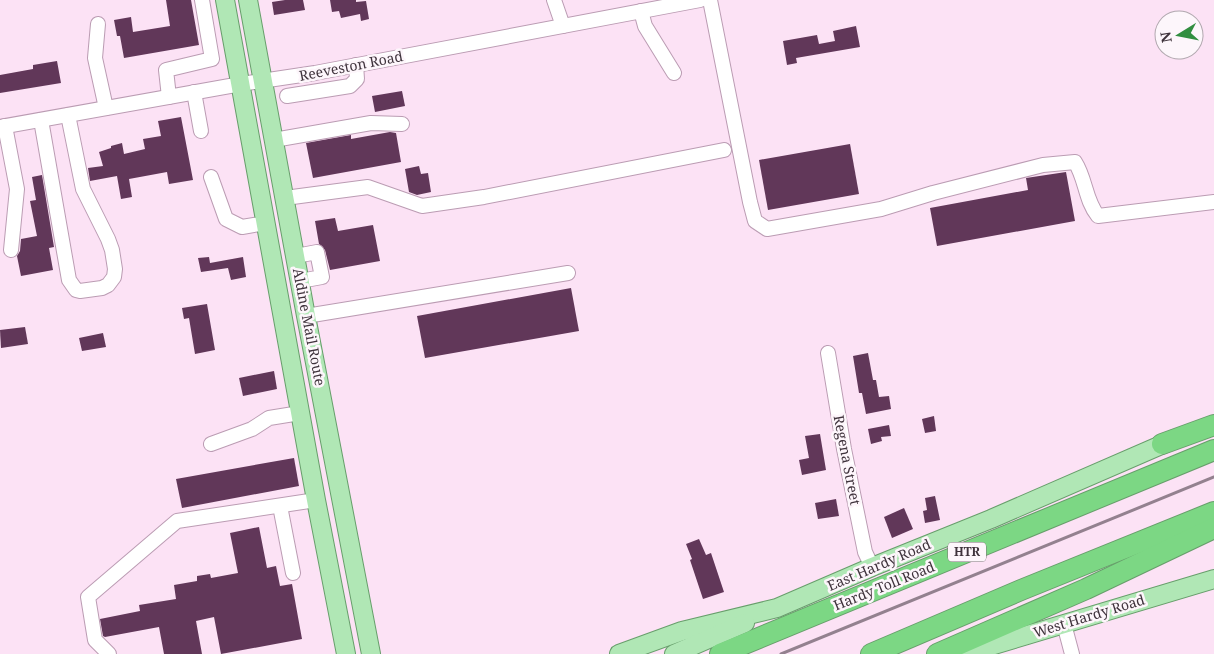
<svg xmlns="http://www.w3.org/2000/svg" width="1214" height="654" viewBox="0 0 1214 654" font-family="'Noto Serif',serif">
	<style>
		.building { fill: #613759 }
		.lines { fill: none; stroke-linecap: round; stroke-linejoin: round }
		.minor-casing { stroke: #bb9cb3; stroke-width: 16 }
		.major-casing { stroke: #679e6b; stroke-width: 20 }
		.highway-casing { stroke: #679e6b; stroke-width: 22 }
		.minor { stroke: #fff; stroke-width: 14 }
		.major { stroke: #b0e7b5; stroke-width: 18 }
		.highway { stroke: #7cd784; stroke-width: 20 }
		.rail { stroke: #93818f; stroke-width: 3 }
		.labels { text-anchor: middle; stroke-width: 5; stroke-linejoin: round; paint-order: stroke }
		.shield { fill: #fdf6fb; stroke: #786e75; stroke-width: 1 }
		.shield-label { font-size: 12px; font-weight: bold; fill: #3f333c }
		.street-label { font-size: 14px; fill: #3f333c; stroke: #fdf6fb }
	</style>
	<rect width="100%" height="100%" fill="#fce2f5"/>
	<g class="building">
		<polygon points="166,0 191,0 199,45 124,58 120,36 117,36 114,20 131,17 133,32 170,26"/>
		<polygon points="285,0 303,0 305,10 274,15 272,2"/>
		<polygon points="330,0 356,0 356,2 366,1 369,19 361,21 360,14 341,18 339,11 332,12"/>
		<polygon points="856,26 860,47 796,58 797,63 787,65 783,41 817,35 819,44 835,41 833,31"/>
		<polygon points="57,61 61,83 0,93 0,75 33,69 33,65"/>
		<polygon points="402,91 405,106 375,112 372,96"/>
		<polygon points="181,117 193,180 169,184 167,172 129,179 132,197 121,199 117,176 90,181 88,168 103,166 99,152 111,148 111,146 122,143 124,154 145,149 143,139 161,136 158,121"/>
		<polygon points="390,132 396,133 401,162 313,178 306,143 351,135 351,139"/>
		<polygon points="850,144 859,194 768,210 759,160"/>
		<polygon points="419,166 421,174 428,173 431,192 417,195 409,192 405,169"/>
		<polygon points="1066,172 1075,221 937,246 930,208 1028,190 1026,178"/>
		<polygon points="42,175 54,247 49,248 53,270 21,276 17,256 20,251 21,239 37,236 30,201 36,200 32,177"/>
		<polygon points="335,218 338,231 373,225 380,261 330,270 325,250 319,244 315,221"/>
		<polygon points="209,257 210,263 243,257 246,277 231,280 228,268 201,272 198,258"/>
		<polygon points="571,288 579,331 425,358 417,316"/>
		<polygon points="207,304 215,350 195,354 189,318 184,319 182,308"/>
		<polygon points="25,327 28,344 1,348 0,330"/>
		<polygon points="103,333 106,347 82,351 79,338"/>
		<polygon points="868,353 873,380 876,380 879,397 889,396 891,409 866,414 862,393 859,393 853,356"/>
		<polygon points="274,371 277,389 243,396 239,378"/>
		<polygon points="934,416 936,431 925,433 922,419"/>
		<polygon points="889,425 891,436 881,437 882,441 871,444 868,429"/>
		<polygon points="820,434 826,470 802,475 799,460 809,458 805,436"/>
		<polygon points="294,458 299,486 182,508 176,479"/>
		<polygon points="935,496 940,520 925,523 923,511 927,510 925,498"/>
		<polygon points="836,499 839,516 818,519 815,503"/>
		<polygon points="904,508 913,529 892,538 884,517"/>
		<polygon points="259,527 267,568 276,566 280,586 292,584 302,639 221,654 214,617 196,621 202,654 164,654 159,627 105,637 103,636 100,619 140,611 139,605 176,599 174,585 197,581 197,576 210,574 211,578 238,573 230,533"/>
		<polygon points="699,539 706,555 711,553 724,592 703,599 690,560 692,559 686,544"/>
	</g>
	<g class="lines">
		<g class="minor-casing">
			<g id="minor">
				<polyline points="554,0 563,26"/>
				<path d="M710 0 750 202 755 221 767 229 881 209 933 193 1043 165 1075 162C1086 179 1085 200 1098 216L1214 202"/>
				<polyline points="641,11 645,26 674,73"/>
				<polyline points="98,24 95,58 106,108"/>
				<polyline points="194,92 201,131"/>
				<polyline points="287,96 350,86 357,79 356,65"/>
				<polyline points="169,97 166,70 212,59 202,0"/>
				<polyline points="41,120 69,280 76,290 80,291 102,288 108,285 114,277 115,269 112,250 108,239 83,189 68,115"/>
				<polyline points="5,126 17,189 11,250"/>
				<polyline points="0,127 241,84 315,73 700,0"/>
				<polyline points="274,140 371,123 402,124"/>
				<polyline points="211,177 226,219 242,227 266,223"/>
				<polyline points="285,198 368,187 422,206 484,197 724,150"/>
				<polyline points="296,256 317,252 322,277 300,281"/>
				<polyline points="306,316 568,273"/>
				<polyline points="828,353 844,449 865,552 872,567"/>
				<polyline points="211,444 252,429 269,418 300,413"/>
				<polyline points="280,506 293,573"/>
				<polyline points="1064,624 1072,654"/>
				<polyline points="109,654 95,640 88,597 177,521 316,500"/>
			</g>
		</g>
		<g class="major-casing">
			<g id="major">
				<polyline points="225,0 316,500 346,654"/>
				<polyline points="248,0 306,316 371,654"/>
				<polyline points="619,654 682,631 777,608 872,567 991,519 1175,439"/>
				<polyline points="674,654 745,623"/>
				<polyline points="964,654 1214,579"/>
			</g>
		</g>
		<g class="highway-casing">
			<g id="highway">
				<polyline points="1162,444 1214,425"/>
				<polyline points="720,654 1214,450"/>
				<polyline points="871,654 1021,590 1214,512"/>
				<polyline points="937,654 1086,589 1214,528"/>
			</g>
		</g>
		<use href="#minor" class="minor"/>
		<use href="#major" class="major"/>
		<use href="#highway" class="highway"/>
		<polyline class="rail" points="781,654 1214,477"/>
	</g>
	<g class="labels">
		<rect class="shield" x="948" y="542.5" width="38" height="19" rx="4"/>
		<g class="shield-label">
			<text x="967" y="556">HTR</text>
		</g>
		<g class="street-label">
			<text transform="translate(351 66) rotate(-11)" y="5">Reeveston Road</text>
			<text transform="translate(309 327) rotate(79)" y="5">Aldine Mail Route</text>
			<text transform="translate(847 460) rotate(79)" y="5">Regena Street</text>
			<text transform="translate(879 565) rotate(-23)" y="5">East Hardy Road</text>
			<text transform="translate(884 586) rotate(-22)" y="5">Hardy Toll Road</text>
			<text transform="translate(1089 616) rotate(-17)" y="5">West Hardy Road</text>
		</g>
	</g>
	<g transform="translate(1179 35) rotate(260)"><circle r="24" fill="#fdf6fb" stroke="#b1a8af"/>
	<path d="M0-4L9 19L0 12L-9 19Z" fill="#318e40"/>
	<text y="-8" font-size="14" font-weight="bold" text-anchor="middle" fill="#3f333c">N</text>
	</g>
</svg>
